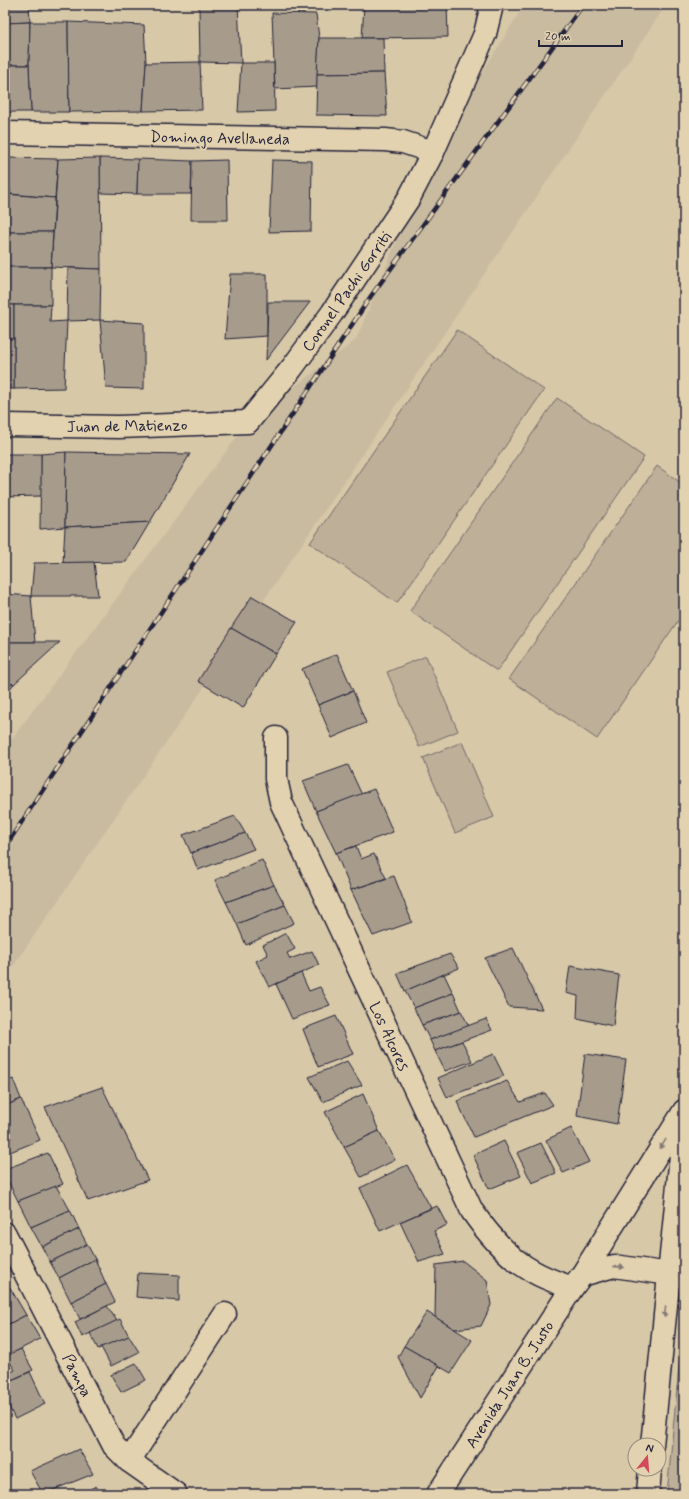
<svg xmlns="http://www.w3.org/2000/svg" width="689" height="1499" viewBox="0 0 689 1499" font-family="Mynerve,sans-serif">
	<style>
		.built { fill: #c9bba0 }
		.green { fill: #bdaf98; stroke: #70686a }
		.building { fill: #a79c8c; stroke: #22223b }
		.lines { fill: none; stroke-linecap: round; stroke-linejoin: round }
		.minor-casing { stroke: #22223b; stroke-width: 25 }
		.major-casing { stroke: #22223b; stroke-width: 25 }
		.minor { stroke: #e3d2af; stroke-width: 22 }
		.major { stroke: #e3d2af; stroke-width: 22 }
		.rail-casing { stroke: #22223b; stroke-width: 4.5 }
		.rail { stroke: #e3d2af; stroke-width: 3; stroke-dasharray: 9; stroke-linecap: butt }
		.oneway { fill: #827a75 }
		.labels { text-anchor: middle; stroke-width: 4; stroke-linejoin: round; paint-order: stroke }
		.street-label { font-size: 16px; fill: #22223b; stroke: #e3d2af }
	</style>
	<rect width="100%" height="100%" fill="#d7c8a8"/>
	<filter id="ink" filterUnits="userSpaceOnUse"><feTurbulence type="fractalNoise" baseFrequency=".025" numOctaves="2"/><feDisplacementMap in="SourceGraphic" scale="8" xChannelSelector="R" yChannelSelector="G"/><feConvolveMatrix kernelMatrix="1 2 1 2 8 2 1 2 1" color-interpolation-filters="sRGB"/></filter>
	<g filter="url(#ink)">
		<polygon class="built" points="524,5 668,5 662,11 298,550 5,978 5,748 248,422 356,340 433,152"/>
		<g class="green">
			<polygon points="457,330 544,390 397,603 310,543"/>
			<polygon points="557,398 644,457 497,671 410,611"/>
			<polygon points="657,466 684,485 684,612 597,739 509,679"/>
			<polygon points="426,656 458,731 419,747 387,672"/>
			<polygon points="462,742 494,817 455,833 423,758"/>
			<polygon points="684,1313 684,1494 667,1494"/>
		</g>
		<g class="building">
			<polygon points="5,5 29,5 30,22 5,23"/>
			<polygon points="199,5 238,5 241,63 200,62"/>
			<polygon points="364,5 447,5 448,37 362,38"/>
			<polygon points="272,13 316,14 319,38 317,87 275,89"/>
			<polygon points="30,22 29,65 5,65 5,23"/>
			<polygon points="30,22 68,22 69,112 31,112 29,65"/>
			<polygon points="68,22 144,25 146,63 143,111 69,112"/>
			<polygon points="319,38 383,38 384,73 317,74"/>
			<polygon points="200,62 202,110 143,111 146,63"/>
			<polygon points="241,63 274,63 275,111 238,112"/>
			<polygon points="5,65 29,65 31,112 5,112"/>
			<polygon points="384,73 387,116 316,115 317,74"/>
			<polygon points="8,158 58,159 55,198 10,194"/>
			<polygon points="100,158 138,159 137,194 100,193"/>
			<polygon points="100,158 101,269 51,267 58,159"/>
			<polygon points="138,159 192,161 191,194 137,194"/>
			<polygon points="227,160 228,220 191,220 192,161"/>
			<polygon points="272,160 312,161 311,231 269,232"/>
			<polygon points="5,194 55,198 53,232 5,232"/>
			<polygon points="5,232 53,232 51,267 5,267"/>
			<rect x="5" y="267" width="46" height="38"/>
			<polygon points="68,268 101,269 100,320 67,321"/>
			<polygon points="230,274 267,274 267,336 225,339"/>
			<polygon points="268,302 310,302 266,360 267,336"/>
			<rect x="5" y="305" width="9" height="34"/>
			<polygon points="14,305 51,305 50,322 67,321 64,388 14,389"/>
			<polygon points="100,320 144,323 144,389 106,388"/>
			<rect x="5" y="339" width="9" height="50"/>
			<polygon points="66,452 65,527 40,529 41,454"/>
			<polygon points="66,452 190,454 150,522 65,527"/>
			<polygon points="5,454 41,454 41,496 5,497"/>
			<polygon points="150,522 126,562 63,563 65,527"/>
			<polygon points="94,562 98,596 31,596 34,563"/>
			<polygon points="5,594 31,596 35,642 5,642"/>
			<polygon points="252,596 297,622 276,654 231,628"/>
			<polygon points="231,628 276,654 243,708 198,681"/>
			<polygon points="5,642 60,642 14,684 5,683"/>
			<polygon points="337,654 353,691 318,705 302,669"/>
			<polygon points="5,683 14,684 5,694"/>
			<polygon points="353,691 366,723 332,738 318,705"/>
			<polygon points="348,765 362,795 316,811 303,781"/>
			<polygon points="374,789 393,832 336,853 316,811"/>
			<polygon points="235,816 245,833 191,853 183,835"/>
			<polygon points="245,833 254,849 198,870 191,853"/>
			<polygon points="356,846 361,859 374,854 386,878 351,890 336,853"/>
			<polygon points="262,860 274,885 226,902 215,880"/>
			<polygon points="394,876 412,922 373,936 351,890"/>
			<polygon points="274,885 285,905 237,924 226,902"/>
			<polygon points="285,905 294,923 246,945 237,924"/>
			<polygon points="286,933 295,949 287,953 290,959 312,951 319,965 269,987 256,961 268,955 263,945"/>
			<polygon points="513,948 542,1009 509,1007 485,958"/>
			<polygon points="450,954 459,968 405,991 397,973"/>
			<polygon points="570,966 619,975 613,1026 577,1018 578,996 566,993"/>
			<polygon points="301,973 309,991 320,987 330,1005 292,1019 276,984"/>
			<polygon points="444,974 453,993 414,1008 405,991"/>
			<polygon points="453,993 461,1011 422,1025 414,1008"/>
			<polygon points="461,1011 469,1026 430,1040 422,1025"/>
			<polygon points="336,1016 353,1054 318,1067 303,1029"/>
			<polygon points="486,1019 492,1030 435,1051 430,1040"/>
			<polygon points="462,1041 472,1061 445,1071 435,1051"/>
			<polygon points="493,1054 504,1076 447,1097 438,1078"/>
			<polygon points="585,1054 626,1060 617,1124 577,1116"/>
			<polygon points="347,1061 362,1085 323,1102 309,1077"/>
			<polygon points="13,1079 21,1099 5,1106 5,1082"/>
			<polygon points="507,1081 520,1102 545,1093 553,1105 474,1137 457,1101"/>
			<polygon points="102,1087 148,1180 88,1201 45,1107"/>
			<polygon points="363,1094 379,1131 344,1147 325,1112"/>
			<polygon points="21,1099 40,1140 5,1154 5,1106"/>
			<polygon points="571,1128 589,1162 563,1173 546,1140"/>
			<polygon points="379,1131 395,1160 361,1177 344,1147"/>
			<polygon points="504,1141 521,1176 489,1189 473,1155"/>
			<polygon points="541,1143 556,1173 532,1183 517,1153"/>
			<polygon points="48,1153 63,1184 18,1201 5,1175 5,1169"/>
			<polygon points="407,1165 431,1208 380,1231 360,1188"/>
			<polygon points="56,1186 70,1210 31,1227 18,1201"/>
			<polygon points="437,1206 447,1225 434,1231 445,1254 419,1262 400,1222"/>
			<polygon points="70,1210 79,1229 42,1247 31,1227"/>
			<polygon points="79,1229 87,1244 50,1262 42,1247"/>
			<polygon points="87,1244 95,1259 59,1278 50,1262"/>
			<polygon points="95,1259 106,1284 71,1302 59,1278"/>
			<polygon points="463,1261 487,1280 491,1305 481,1326 454,1329 435,1317 436,1265"/>
			<polygon points="138,1273 179,1275 179,1301 136,1297"/>
			<polygon points="5,1279 26,1315 5,1326"/>
			<polygon points="106,1284 115,1302 80,1319 71,1302"/>
			<polygon points="107,1306 117,1321 82,1337 75,1322"/>
			<polygon points="427,1312 472,1340 451,1373 404,1346"/>
			<polygon points="26,1315 40,1339 5,1357 5,1326"/>
			<polygon points="120,1319 129,1336 98,1349 90,1333"/>
			<polygon points="129,1336 139,1352 111,1366 101,1347"/>
			<polygon points="404,1346 439,1366 420,1398 398,1357"/>
			<polygon points="21,1349 33,1370 5,1383 5,1375 15,1370 6,1356"/>
			<polygon points="136,1363 146,1380 121,1392 111,1375"/>
			<polygon points="30,1372 45,1404 15,1419 5,1399 5,1383"/>
			<polygon points="79,1449 93,1474 43,1494 30,1471"/>
			<polygon points="96,1486 100,1494 81,1494"/>
		</g>
		<g class="lines">
			<g class="minor-casing">
				<g id="minor">
					<polyline points="5,133 385,140 403,142 433,152"/>
					<polyline points="5,425 119,427 248,422 292,368 332,313 409,198 433,152 485,34 492,5"/>
					<path d="M276 738V779L281 802 472 1211C488 1234 509 1259 534 1272 546 1279 559 1283 572 1288"/>
					<polyline points="5,1234 114,1446 129,1461 176,1494"/>
					<polyline points="582,1275 614,1266 684,1276"/>
					<polyline points="129,1461 225,1314"/>
					<polyline points="438,1494 572,1288 582,1275 684,1111"/>
				</g>
			</g>
			<g class="major-casing">
				<g id="major">
					<polyline points="652,1445 684,1125"/>
					<polyline points="648,1494 650,1469"/>
				</g>
			</g>
			<use href="#minor" class="minor"/>
			<use href="#major" class="major"/>
			<g class="rail-casing">
				<polyline id="rail" points="5,847 371,296 583,5"/>
			</g>
			<use href="#rail" class="rail"/>
		</g>
		<defs><path id="oneway-solid" d="M-6-.8H1V-3.2L6.5 0L1 3.2V.8H-6Z"/></defs>
		<g class="oneway">
			<use href="#oneway-solid" transform="translate(663 1144) rotate(122)"/>
			<use href="#oneway-solid" transform="translate(619 1267) rotate(5)"/>
			<use href="#oneway-solid" transform="translate(665 1312) rotate(97)"/>
		</g>
	</g>
	<g class="labels">
		<g class="street-label">
			<text transform="translate(220 137) rotate(1)" y="6">Domingo Avellaneda</text>
			<text transform="translate(346 291) rotate(-55)" y="6">Coronel Pachi Gorriti</text>
			<text transform="translate(127 425) rotate(-1)" y="6">Juan de Matienzo</text>
			<text transform="translate(390 1036) rotate(65)" y="6">Los Alcores</text>
			<text transform="translate(78 1375) rotate(63)" y="6">Pampa</text>
			<text transform="translate(509 1384) rotate(-57)" y="6">Avenida Juan B. Justo</text>
		</g>
	</g>
	<rect width="689" height="1499" fill="none" stroke="#e3d2af" stroke-width="20"/>
	<rect x="10" y="10" width="669" height="1479" fill="none" stroke="#22223b" stroke-width="1.5" filter="url(#ink)"/>
	<g transform="translate(647 1457) rotate(17)"><circle r="19" fill="#e3d2af" stroke="#968c81"/>
	<path d="M0-3L7 15L0 10L-7 15Z" fill="#d1495b"/>
	<text y="-6" font-size="11" font-weight="bold" text-anchor="middle" fill="#22223b">N</text>
	</g>
	<path d="M539 40v6h83v-6" fill="none" stroke="#22223b" stroke-width="2"/>
	<text x="545" y="40" font-size="12" fill="#22223b" stroke="#e3d2af" stroke-width="3" paint-order="stroke">20 m</text>
</svg>
